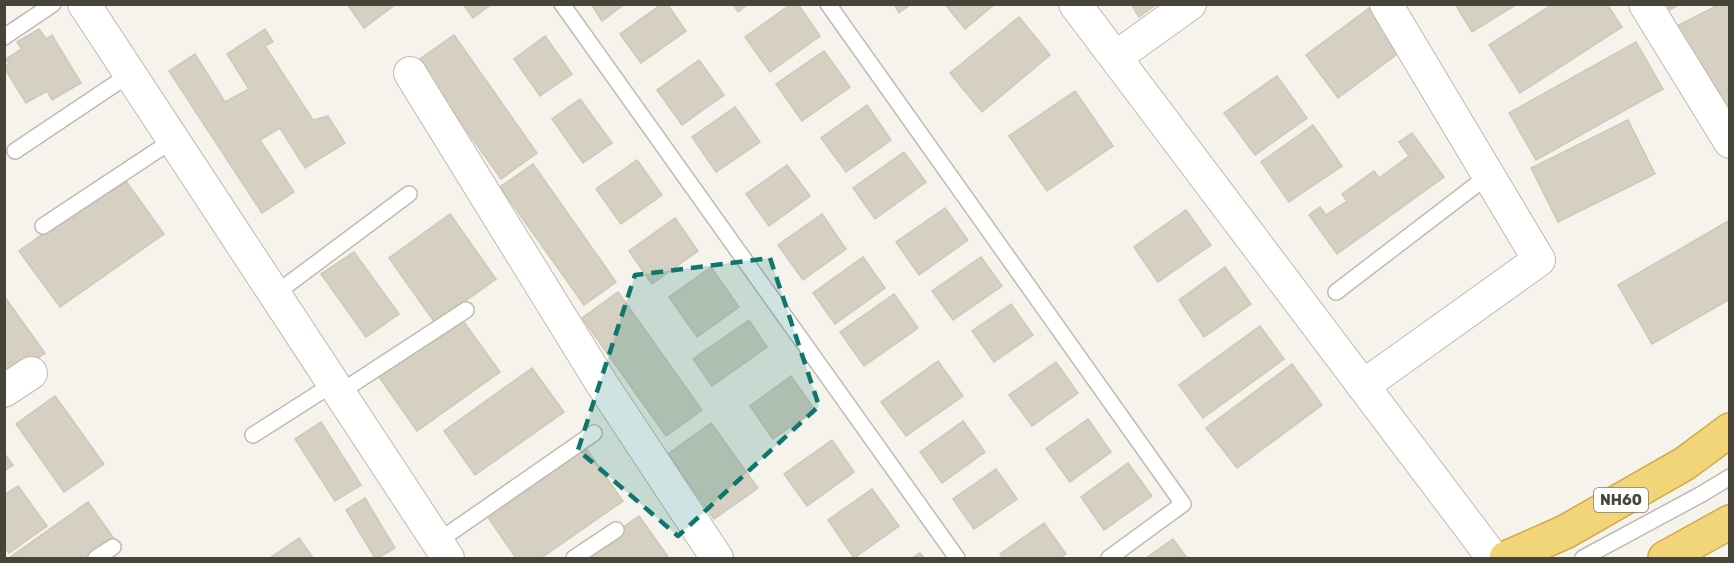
<svg xmlns="http://www.w3.org/2000/svg" width="1734" height="563" viewBox="0 0 1734 563" font-family="Rubik,sans-serif">
	<style>
		.building { fill: #d6d0c2; stroke: #d0c8b6; stroke-width: 1.5 }
		.lines { fill: none; stroke-linecap: round; stroke-linejoin: round }
		.lane-casing { stroke: #c0bbaf; stroke-width: 18 }
		.street-casing { stroke: #c0bbaf; stroke-width: 34 }
		.highway-casing { stroke: #d2ab49; stroke-width: 36 }
		.lane { stroke: #fff; stroke-width: 15 }
		.street { stroke: #fff; stroke-width: 32 }
		.highway { stroke: #f3d579; stroke-width: 33 }
		.marked { fill: #0f766e; fill-opacity: 0.2; stroke: #0f766e; stroke-width: 4.5; stroke-dasharray: 12 8; stroke-linejoin: round }
		.labels { text-anchor: middle; stroke-width: 5; stroke-linejoin: round; paint-order: stroke }
		.shield { fill: #fff; stroke: #807c75; stroke-width: 1.5 }
		.shield-label { font-size: 15px; font-weight: bold; fill: #49443a }
	</style>
	<rect width="100%" height="100%" fill="#f5f3ec"/>
	<g class="building">
		<polygon points="347,4 396,4 364,28"/>
		<polygon points="463,4 492,4 473,18"/>
		<polygon points="591,4 625,4 602,21"/>
		<polygon points="662,4 667,4 686,31 641,63 620,34"/>
		<polygon points="733,4 748,4 738,12"/>
		<polygon points="791,4 798,4 820,36 770,72 745,37"/>
		<polygon points="894,4 911,4 899,13"/>
		<polygon points="945,4 995,4 965,29"/>
		<polygon points="1131,4 1157,4 1139,17"/>
		<polygon points="1455,4 1517,4 1472,32"/>
		<polygon points="1553,4 1607,4 1622,27 1520,93 1489,45"/>
		<polygon points="1667,4 1680,4 1670,10"/>
		<polygon points="1720,4 1730,4 1730,129 1675,27"/>
		<polygon points="1372,6 1404,49 1338,98 1306,55"/>
		<polygon points="1019,17 1050,55 982,112 950,73"/>
		<polygon points="39,29 46,39 52,35 81,83 52,100 47,91 26,103 4,67 9,64 6,59 22,49 17,42"/>
		<polygon points="265,29 273,42 265,46 313,120 328,116 345,143 305,168 280,128 260,140 294,192 262,213 169,71 195,54 225,102 249,89 227,54"/>
		<polygon points="454,35 537,153 501,179 417,61"/>
		<polygon points="545,36 572,74 540,96 514,59"/>
		<polygon points="1636,42 1663,89 1536,160 1509,113"/>
		<polygon points="824,51 850,87 802,121 776,84"/>
		<polygon points="699,60 724,95 682,125 657,90"/>
		<polygon points="1277,76 1307,118 1255,155 1224,113"/>
		<polygon points="1075,91 1113,146 1047,191 1009,136"/>
		<polygon points="580,99 612,143 583,163 552,119"/>
		<polygon points="867,105 891,140 846,172 821,138"/>
		<polygon points="735,107 760,142 716,172 692,137"/>
		<polygon points="1628,120 1655,174 1558,222 1531,168"/>
		<polygon points="1313,125 1342,166 1289,202 1261,162"/>
		<polygon points="1412,133 1444,177 1337,254 1309,215 1320,207 1326,215 1347,201 1342,194 1374,171 1379,178 1409,156 1399,142"/>
		<polygon points="904,152 926,182 875,219 853,188"/>
		<polygon points="637,160 662,195 621,224 596,189"/>
		<polygon points="533,164 616,282 584,305 500,187"/>
		<polygon points="787,165 810,196 769,226 746,194"/>
		<polygon points="123,177 164,234 60,307 19,251"/>
		<polygon points="945,208 968,240 919,275 896,242"/>
		<polygon points="1186,210 1211,245 1158,282 1134,247"/>
		<polygon points="450,214 496,279 435,323 389,258"/>
		<polygon points="822,214 846,249 803,280 778,245"/>
		<polygon points="675,218 698,251 652,284 629,251"/>
		<polygon points="1730,220 1730,299 1652,344 1618,285"/>
		<polygon points="354,252 399,314 366,337 321,274"/>
		<polygon points="863,257 885,288 835,324 813,293"/>
		<polygon points="981,257 1002,286 953,320 932,291"/>
		<polygon points="711,267 739,307 697,337 669,297"/>
		<polygon points="1225,267 1251,304 1204,337 1179,300"/>
		<polygon points="618,292 702,410 666,436 582,318"/>
		<polygon points="894,294 918,328 864,366 840,332"/>
		<polygon points="4,296 45,353 4,381"/>
		<polygon points="1011,304 1033,335 994,362 972,331"/>
		<polygon points="461,318 500,372 417,431 379,377"/>
		<polygon points="749,320 767,347 712,386 693,359"/>
		<polygon points="1260,326 1284,359 1203,418 1179,385"/>
		<polygon points="938,361 963,396 906,436 881,402"/>
		<polygon points="1056,362 1078,393 1032,426 1009,395"/>
		<polygon points="1292,364 1322,405 1237,468 1206,428"/>
		<polygon points="532,368 564,412 475,475 444,431"/>
		<polygon points="791,376 815,410 773,439 750,406"/>
		<polygon points="55,396 104,464 64,492 16,424"/>
		<polygon points="1088,419 1111,452 1070,482 1046,449"/>
		<polygon points="963,421 985,452 942,483 920,452"/>
		<polygon points="321,422 361,485 335,501 295,439"/>
		<polygon points="711,423 758,488 714,519 668,454"/>
		<polygon points="832,440 854,472 807,506 784,474"/>
		<polygon points="585,447 623,501 541,558 516,558 487,516"/>
		<polygon points="4,453 13,465 4,471"/>
		<polygon points="1128,463 1152,496 1104,530 1081,497"/>
		<polygon points="996,469 1017,499 974,529 953,499"/>
		<polygon points="18,486 47,526 9,553 4,546 4,495"/>
		<polygon points="872,489 899,526 854,558 828,520"/>
		<polygon points="365,498 395,548 378,558 375,558 346,510"/>
		<polygon points="88,502 115,540 89,558 9,558"/>
		<polygon points="639,516 669,558 579,558"/>
		<polygon points="1044,523 1066,554 1059,558 1003,558 1000,554"/>
		<polygon points="299,538 313,558 270,558"/>
		<polygon points="1173,539 1187,558 1146,558"/>
		<polygon points="920,553 924,558 912,558"/>
	</g>
	<g class="lines">
		<g class="lane-casing">
			<g id="lane">
				<polyline points="562,4 957,558"/>
				<polyline points="828,4 1183,504 1109,558"/>
				<polyline points="4,37 53,4"/>
				<polyline points="15,151 130,74"/>
				<polyline points="43,226 173,140"/>
				<polyline points="1336,292 1489,175"/>
				<polyline points="275,294 409,194"/>
				<polyline points="339,393 466,310"/>
				<polyline points="253,435 333,384"/>
				<polyline points="437,542 594,433"/>
				<polyline points="96,558 113,547"/>
				<polyline points="574,558 616,530"/>
				<polyline points="1583,558 1700,495 1730,477"/>
			</g>
		</g>
		<g class="street-casing">
			<g id="street">
				<polyline points="84,4 448,558"/>
				<polyline points="1075,4 1493,558"/>
				<polyline points="1645,4 1730,142"/>
				<polyline points="1116,57 1190,4"/>
				<polyline points="410,73 602,384 717,558"/>
				<polyline points="1363,386 1539,260 1386,4"/>
				<polyline points="4,391 31,373"/>
			</g>
		</g>
		<g class="highway-casing">
			<g id="highway">
				<polyline points="1506,558 1565,532 1684,464 1730,430"/>
				<polyline points="1665,558 1730,522"/>
			</g>
		</g>
		<use href="#lane" class="lane"/>
		<use href="#street" class="street"/>
		<use href="#highway" class="highway"/>
	</g>
	<path class="marked" d="M770 258 819 406 678 536 578 450 635 275Z"/>
	<g class="labels">
		<rect class="shield" x="1594" y="488" width="54" height="24" rx="4.5"/>
		<g class="shield-label">
			<text x="1621" y="505">NH60</text>
		</g>
	</g>
	<rect width="1734" height="563" fill="none" stroke="#49443a" stroke-width="12"/>
</svg>
